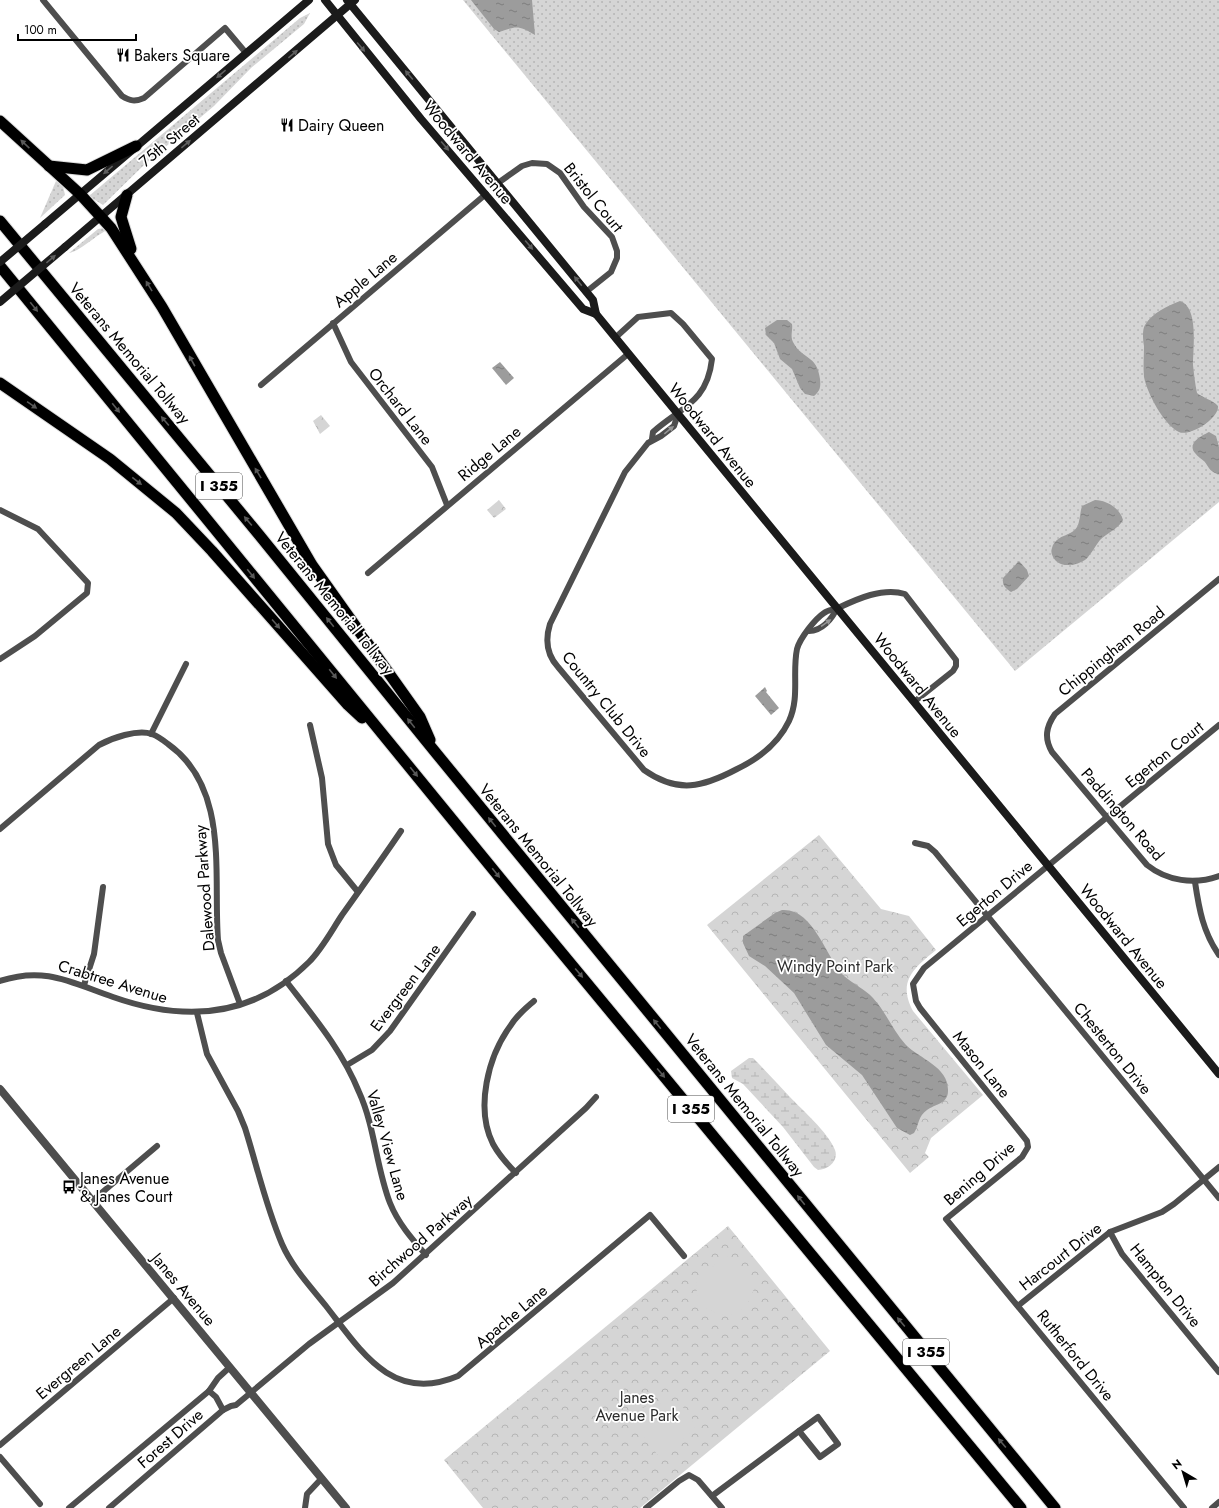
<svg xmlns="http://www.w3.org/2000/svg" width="1219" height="1508" viewBox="0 0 1219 1508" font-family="Jost,sans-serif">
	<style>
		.grass { fill: url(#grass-dots) }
		.wetland { fill: url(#wetland-marsh) }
		.park { fill: url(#park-crowns) }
		.pitch { fill: #d5d5d5 }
		.water { fill: url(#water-ripples) }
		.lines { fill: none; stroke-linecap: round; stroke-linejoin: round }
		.motorway-casing { stroke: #dbdbdb; stroke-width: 13 }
		.minor { stroke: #4e4e4e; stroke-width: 6 }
		.tertiary { stroke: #4e4e4e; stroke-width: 8 }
		.secondary { stroke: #1b1b1b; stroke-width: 8 }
		.motorway { stroke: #000; stroke-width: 11 }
		.secondary-bridge { stroke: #1b1b1b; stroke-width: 8 }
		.oneway { fill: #5f5f5f }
		.oneway2 { fill: #595959 }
		.oneway3 { fill: #959595 }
		.labels { text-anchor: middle; stroke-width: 3.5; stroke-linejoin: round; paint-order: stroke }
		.shield { fill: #fff; stroke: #4c4c4c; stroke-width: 1 }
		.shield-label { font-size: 15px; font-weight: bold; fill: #000 }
		.poi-label { font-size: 16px; fill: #000; stroke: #fff; text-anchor: start }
		.street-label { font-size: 16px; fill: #000; stroke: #fff }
		.park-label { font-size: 16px; fill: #2c2c2c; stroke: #fff }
	</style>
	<defs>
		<pattern id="grass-dots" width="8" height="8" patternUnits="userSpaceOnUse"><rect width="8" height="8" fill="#d5d5d5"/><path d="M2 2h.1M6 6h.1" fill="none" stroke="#b5b5b5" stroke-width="1.8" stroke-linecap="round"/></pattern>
		<pattern id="wetland-marsh" width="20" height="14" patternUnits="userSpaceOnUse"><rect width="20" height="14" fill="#d5d5d5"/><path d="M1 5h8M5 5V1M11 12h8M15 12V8" fill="none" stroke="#b5b5b5"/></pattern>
		<pattern id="park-crowns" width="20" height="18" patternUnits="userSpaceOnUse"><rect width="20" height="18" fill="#d5d5d5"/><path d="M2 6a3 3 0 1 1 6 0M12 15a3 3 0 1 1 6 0" fill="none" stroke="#b5b5b5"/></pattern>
		<pattern id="water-ripples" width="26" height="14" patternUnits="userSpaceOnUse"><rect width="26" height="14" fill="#9c9c9c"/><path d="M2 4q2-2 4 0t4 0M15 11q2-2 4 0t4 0" fill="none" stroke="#7d7d7d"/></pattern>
	</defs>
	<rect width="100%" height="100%" fill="#fff"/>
	<g class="grass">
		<polygon points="463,0 1219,0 1219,502 1015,671"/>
		<polygon points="310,13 304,24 251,68 214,106 144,165 103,205 90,197 89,196 300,18"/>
		<polygon points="56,181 63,186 65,195 40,218"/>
		<path d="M104 228 107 230C95 236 80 251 69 253L98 229Z"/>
	</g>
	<path class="wetland" d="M749 1058H753C765 1070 777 1083 789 1096 802 1110 828 1132 835 1150 839 1161 828 1170 818 1170L814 1167 783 1127 743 1084 732 1078 731 1071Z"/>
	<g class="park">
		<polygon points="321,415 330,426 320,434 313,421"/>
		<polygon points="499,500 506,509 494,518 487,510"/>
		<path d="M819 835 881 909 909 916 936 950C914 968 897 981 913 1011L983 1095 931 1138 925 1153 929 1157 910 1173 707 925Z"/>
		<polygon points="728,1226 830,1351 640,1508 483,1508 444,1460"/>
	</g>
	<g class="pitch">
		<path d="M727 1256 755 1286C752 1295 747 1308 738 1312 725 1319 703 1311 698 1297 696 1291 696 1284 697 1278Z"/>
		<polygon points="657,1403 682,1406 691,1416 695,1429 660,1458 631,1420 642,1408"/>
	</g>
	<g class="water">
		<path d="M471 0H532L535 35C518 25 517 26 499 32L494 29Z"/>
		<path d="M1180 301C1199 307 1193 349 1193 365 1194 374 1195 384 1197 393 1203 398 1213 400 1218 406 1219 419 1189 437 1179 432 1164 425 1147 393 1144 377 1143 367 1144 356 1144 346 1143 340 1142 330 1145 325 1152 313 1167 306 1180 301Z"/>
		<path d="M777 320H787L792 324C793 330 790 336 793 342 802 360 817 354 820 379 821 387 820 391 814 396L805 394 800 388 792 369 780 359 774 343 766 335 765 328Z"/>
		<polygon points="500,362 514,378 506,385 492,368"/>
		<path d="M1209 432 1216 436 1219 447V474C1211 473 1209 468 1205 462 1202 459 1198 457 1195 453 1187 443 1201 436 1209 432Z"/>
		<path d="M1095 500C1106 500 1120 508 1123 520 1118 529 1107 533 1100 540 1095 546 1091 555 1085 560 1077 565 1064 568 1056 561 1053 558 1050 553 1052 548 1056 534 1071 537 1077 527 1080 522 1080 512 1082 506Z"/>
		<path d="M1019 561 1027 570 1029 576 1017 589 1011 592C1005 588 1002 585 1003 578Z"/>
		<polygon points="765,687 767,691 766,692 779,708 771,715 755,696"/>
		<path d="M782 910C814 908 826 958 844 976 853 984 865 989 873 998 886 1012 893 1031 906 1045 920 1059 949 1067 948 1091 948 1104 935 1104 927 1110 918 1116 919 1125 914 1133L910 1135 897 1128 862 1075 826 1045 794 993 765 966 749 956 743 943V936L775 913Z"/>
	</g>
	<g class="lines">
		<g class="motorway-casing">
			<g id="motorway">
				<polyline points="0,121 80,194 111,228 162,307 312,565 420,717 430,740"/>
				<polyline points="49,166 87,170 136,146"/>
				<polyline points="127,195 121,217 131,249"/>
				<polyline points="0,221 260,536 436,753 1055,1508"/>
				<polyline points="0,266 509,889 1021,1508"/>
				<polyline points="0,383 110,459 176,513 212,551 348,705 362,718"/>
			</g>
		</g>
		<g class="minor">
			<path d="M43 0 122 96C130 101 135 102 144 98L225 28 246 53"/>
			<polyline points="498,183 522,166 532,163 547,164 560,173 584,207 612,237 617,251 617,258 611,272 586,292"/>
			<polyline points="333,323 351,362 432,467 447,505"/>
			<path d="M615 338 638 317 671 313 683 324 712 359C707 403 681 407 653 432L652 439"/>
			<polyline points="261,385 486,194"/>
			<path d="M678 414 674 426 661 436 648 443 625 472 550 624C545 640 547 655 558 667L644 770C678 794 703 787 737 769 760 758 778 744 789 721 800 697 792 673 797 649 800 638 815 619 824 613 828 610 833 610 838 608 857 599 883 587 905 594L956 660V666L953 671 914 702"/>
			<polyline points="0,510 38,529 88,583 87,593 35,636 0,659"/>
			<polyline points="368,573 628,354"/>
			<path d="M1219 579 1055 714C1046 727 1044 738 1052 752L1147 865C1167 881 1194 885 1219 876"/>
			<path d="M809 631C822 631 832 619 837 608"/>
			<polyline points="310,725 322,778 328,844 336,865 358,892"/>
			<polyline points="151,734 186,664"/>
			<path d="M0 829 99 745C112 738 137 729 152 734 157 736 163 740 168 744 230 788 213 875 218 940L221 953 240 1004"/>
			<polyline points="915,843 928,846 935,852 1219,1198"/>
			<path d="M1195 882C1199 909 1203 932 1219 955"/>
			<path d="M0 981C45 966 72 983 113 997 184 1022 253 1018 309 962 322 949 332 930 342 915 362 887 382 859 401 831"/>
			<path d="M286 981C313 1016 342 1050 359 1092 375 1127 376 1167 390 1203 398 1223 412 1239 426 1255"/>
			<polyline points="84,985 94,954 103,887"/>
			<path d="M197 1013 207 1054 238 1111 245 1128C257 1166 266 1207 282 1244 292 1267 310 1286 326 1306 361 1351 392 1404 458 1376L650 1215 684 1256"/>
			<polyline points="347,1065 372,1050 390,1031 473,914"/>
			<path d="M516 1173C507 1164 499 1155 493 1144 475 1108 488 1056 511 1025 517 1015 526 1008 534 1001"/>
			<polyline points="92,1201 157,1146"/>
			<polyline points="1110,1232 1122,1254 1219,1372"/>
			<polyline points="1019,1305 1110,1232 1162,1212 1174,1204 1219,1167"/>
			<polyline points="209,1391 216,1397 223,1410"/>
			<polygon points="818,1417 838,1444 820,1457 799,1431"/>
			<polyline points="0,1445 174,1298"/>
			<polyline points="0,1457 40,1504"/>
			<polyline points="712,1496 799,1431"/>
			<polyline points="69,1508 209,1391 218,1378 230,1367"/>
			<polyline points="109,1508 223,1410 231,1406 236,1405 309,1344 393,1283 586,1108 596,1097"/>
			<polyline points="305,1508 307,1494 322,1478"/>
			<polyline points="646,1508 679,1481 689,1475 698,1480 722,1508"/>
			<polyline points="1184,1508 946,1219 1022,1157 1028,1147 1027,1141 920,1008 916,1001 913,984 924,968 1219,725"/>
			<polyline points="1212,1508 1219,1502"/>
		</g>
		<polyline class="tertiary" points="0,1089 346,1508"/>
		<g class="secondary">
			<polyline points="325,0 421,119 583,309 596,314 1219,1074"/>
			<polyline points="347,0 593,300 596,314"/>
			<polyline points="45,224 309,0"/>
			<polyline points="65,247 355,0"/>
		</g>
		<use href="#motorway" class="motorway"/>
		<g class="secondary-bridge">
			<polyline points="0,262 45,224"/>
			<polyline points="0,302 65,247"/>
		</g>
	</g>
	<defs><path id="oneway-solid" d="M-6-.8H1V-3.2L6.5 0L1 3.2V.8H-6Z"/></defs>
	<g class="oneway">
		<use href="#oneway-solid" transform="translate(361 47) rotate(50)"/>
		<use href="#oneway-solid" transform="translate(293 54) rotate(-40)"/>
		<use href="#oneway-solid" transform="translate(221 74) rotate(140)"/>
		<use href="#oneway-solid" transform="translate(409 75) rotate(-130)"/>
		<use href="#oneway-solid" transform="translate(186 144) rotate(-40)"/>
		<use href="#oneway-solid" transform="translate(445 146) rotate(50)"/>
		<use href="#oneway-solid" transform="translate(108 170) rotate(140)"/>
		<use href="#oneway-solid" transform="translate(529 245) rotate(50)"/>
		<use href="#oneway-solid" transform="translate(51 259) rotate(-40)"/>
		<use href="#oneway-solid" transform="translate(578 281) rotate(-129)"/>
	</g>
	<g class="oneway2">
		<use href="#oneway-solid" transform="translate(25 144) rotate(-137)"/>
		<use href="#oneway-solid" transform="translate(149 286) rotate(-121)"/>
		<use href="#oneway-solid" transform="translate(34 307) rotate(51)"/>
		<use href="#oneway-solid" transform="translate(192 361) rotate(-119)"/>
		<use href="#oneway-solid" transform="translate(32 405) rotate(35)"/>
		<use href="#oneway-solid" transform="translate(116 408) rotate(51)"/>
		<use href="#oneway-solid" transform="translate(165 421) rotate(-130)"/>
		<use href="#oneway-solid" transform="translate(258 473) rotate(-121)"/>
		<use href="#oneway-solid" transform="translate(137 481) rotate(38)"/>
		<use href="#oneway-solid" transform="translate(248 521) rotate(-130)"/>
		<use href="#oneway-solid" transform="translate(251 574) rotate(51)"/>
		<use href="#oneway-solid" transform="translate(330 622) rotate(-129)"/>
		<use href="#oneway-solid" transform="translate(276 624) rotate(49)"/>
		<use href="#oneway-solid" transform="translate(333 674) rotate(51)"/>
		<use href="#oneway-solid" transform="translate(411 723) rotate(-129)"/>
		<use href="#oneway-solid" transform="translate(414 772) rotate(51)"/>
		<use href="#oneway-solid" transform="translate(492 822) rotate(-129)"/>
		<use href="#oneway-solid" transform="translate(496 873) rotate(51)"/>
		<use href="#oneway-solid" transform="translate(575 923) rotate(-129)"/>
		<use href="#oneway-solid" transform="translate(579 973) rotate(50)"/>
		<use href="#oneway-solid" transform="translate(657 1024) rotate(-129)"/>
		<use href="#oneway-solid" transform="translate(661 1073) rotate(50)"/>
		<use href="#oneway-solid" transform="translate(801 1200) rotate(-129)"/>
		<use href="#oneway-solid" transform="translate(901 1322) rotate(-130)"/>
		<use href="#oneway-solid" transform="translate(1002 1443) rotate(-130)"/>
	</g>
	<g class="oneway3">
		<use href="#oneway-solid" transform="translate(669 430) rotate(-39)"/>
		<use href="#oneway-solid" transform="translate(826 623) rotate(-35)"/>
	</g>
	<defs>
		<g id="restaurant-bare" transform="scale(1.08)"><path d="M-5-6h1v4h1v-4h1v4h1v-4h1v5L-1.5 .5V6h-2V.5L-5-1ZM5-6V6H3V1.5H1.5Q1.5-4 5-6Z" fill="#000" stroke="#fff" stroke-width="2.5" paint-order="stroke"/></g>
		<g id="bus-bare" transform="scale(1.08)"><path d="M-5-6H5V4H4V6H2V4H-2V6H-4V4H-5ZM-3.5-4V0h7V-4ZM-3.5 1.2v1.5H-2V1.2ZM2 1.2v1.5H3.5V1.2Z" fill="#000" stroke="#fff" stroke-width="2.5" paint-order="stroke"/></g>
	</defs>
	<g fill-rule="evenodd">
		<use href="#restaurant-bare" x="123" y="55"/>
		<use href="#restaurant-bare" x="287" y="125"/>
		<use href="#bus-bare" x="69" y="1187"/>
	</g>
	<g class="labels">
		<g class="shield">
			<rect x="196" y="473" width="46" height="26" rx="3"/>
			<rect x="668" y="1096" width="46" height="26" rx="3"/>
			<rect x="903" y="1339" width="46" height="26" rx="3"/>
		</g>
		<g class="shield-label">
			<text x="219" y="491">I 355</text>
			<text x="691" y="1114">I 355</text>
			<text x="926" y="1357">I 355</text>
		</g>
		<g class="poi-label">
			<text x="134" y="61">Bakers Square</text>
			<text x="298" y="131">Dairy Queen</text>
			<text x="80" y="1184">Janes Avenue<tspan x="80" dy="18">&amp; Janes Court</tspan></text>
		</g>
		<g class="street-label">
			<text transform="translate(169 140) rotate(-40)" y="6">75th Street</text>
			<text transform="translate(468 152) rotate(50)" y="6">Woodward Avenue</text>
			<text transform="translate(594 197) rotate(51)" y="6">Bristol Court</text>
			<text transform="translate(365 279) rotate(-40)" y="6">Apple Lane</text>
			<text transform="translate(130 353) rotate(50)" y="6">Veterans Memorial Tollway</text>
			<text transform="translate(401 406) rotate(52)" y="6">Orchard Lane</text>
			<text transform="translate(713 435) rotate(51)" y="6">Woodward Avenue</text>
			<text transform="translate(489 453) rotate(-40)" y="6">Ridge Lane</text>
			<text transform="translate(335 603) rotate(51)" y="6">Veterans Memorial Tollway</text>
			<text transform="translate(1111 651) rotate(-39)" y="6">Chippingham Road</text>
			<text transform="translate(918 685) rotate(51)" y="6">Woodward Avenue</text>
			<text transform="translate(607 704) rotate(51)" y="6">Country Club Drive</text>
			<text transform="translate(1164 754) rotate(-39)" y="6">Egerton Court</text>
			<text transform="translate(1123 814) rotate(49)" y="6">Paddington Road</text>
			<text transform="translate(539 855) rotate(51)" y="6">Veterans Memorial Tollway</text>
			<text transform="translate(204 888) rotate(-94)" y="6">Dalewood Parkway</text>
			<text transform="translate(994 893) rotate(-40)" y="6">Egerton Drive</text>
			<text transform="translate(1124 936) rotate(51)" y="6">Woodward Avenue</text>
			<text transform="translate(113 981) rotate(17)" y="6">Crabtree Avenue</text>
			<text transform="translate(405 987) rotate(-53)" y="6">Evergreen Lane</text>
			<text transform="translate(1113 1048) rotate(51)" y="6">Chesterton Drive</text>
			<text transform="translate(982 1064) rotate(51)" y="6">Mason Lane</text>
			<text transform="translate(745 1105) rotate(51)" y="6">Veterans Memorial Tollway</text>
			<text transform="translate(388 1145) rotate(74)" y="6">Valley View Lane</text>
			<text transform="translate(979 1173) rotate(-41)" y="6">Bening Drive</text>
			<text transform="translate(420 1240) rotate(-41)" y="6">Birchwood Parkway</text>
			<text transform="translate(1060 1256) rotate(-38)" y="6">Harcourt Drive</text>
			<text transform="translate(1166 1285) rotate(51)" y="6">Hampton Drive</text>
			<text transform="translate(184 1289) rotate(50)" y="6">Janes Avenue</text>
			<text transform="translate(511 1316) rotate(-40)" y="6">Apache Lane</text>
			<text transform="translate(1076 1355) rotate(51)" y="6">Rutherford Drive</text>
			<text transform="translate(78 1362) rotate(-40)" y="6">Evergreen Lane</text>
			<text transform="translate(170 1438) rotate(-41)" y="6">Forest Drive</text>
		</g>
		<g class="park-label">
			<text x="835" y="972">Windy Point Park</text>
			<text x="637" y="1403">Janes<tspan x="637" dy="18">Avenue Park</tspan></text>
		</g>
	</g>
	<g transform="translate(1183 1472) rotate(322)" stroke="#ffffff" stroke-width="3" paint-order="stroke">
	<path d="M0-3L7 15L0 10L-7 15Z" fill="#000000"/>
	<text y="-6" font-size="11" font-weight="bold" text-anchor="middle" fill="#000000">N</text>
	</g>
	<path d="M18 34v6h118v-6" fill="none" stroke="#000000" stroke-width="2"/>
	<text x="24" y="34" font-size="12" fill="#000000" stroke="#ffffff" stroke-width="3" paint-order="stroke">100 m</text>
</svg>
